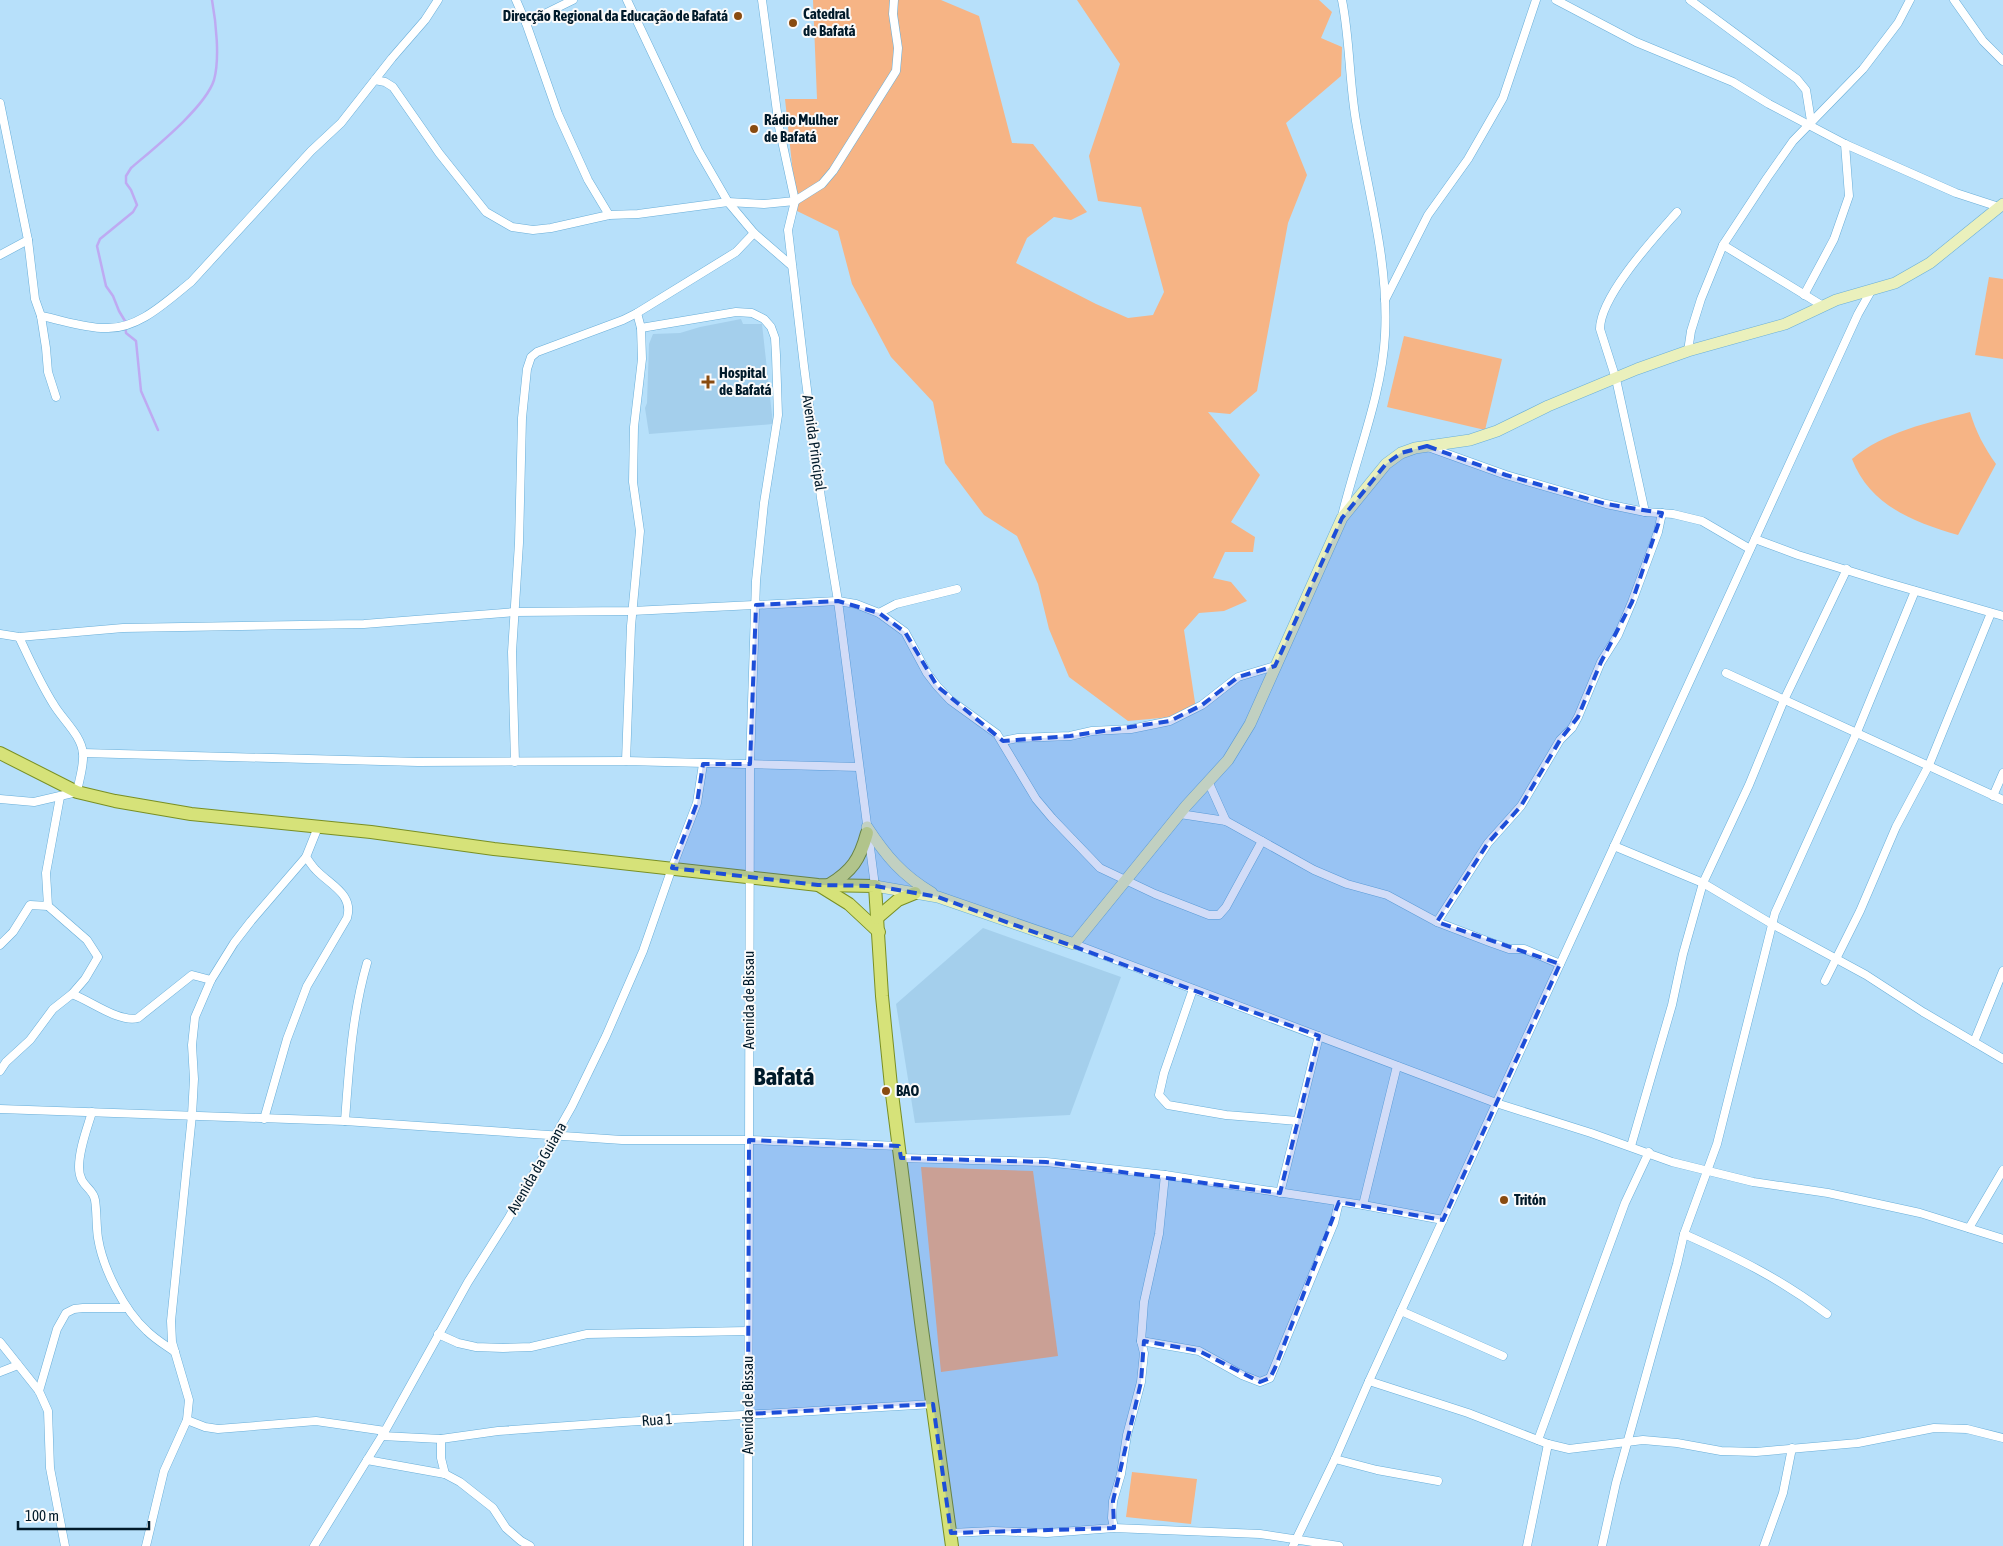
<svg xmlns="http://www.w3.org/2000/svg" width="2003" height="1546" viewBox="0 0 2003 1546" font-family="'Asap Condensed',sans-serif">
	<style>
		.built { fill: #a4cfec }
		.green { fill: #f6b485 }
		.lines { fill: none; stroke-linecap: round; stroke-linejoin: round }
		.stream { stroke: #beaaf2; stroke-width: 2.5 }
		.street-casing { stroke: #69aed8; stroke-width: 9 }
		.secondary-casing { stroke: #69aed8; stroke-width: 12 }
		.primary-casing { stroke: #798f23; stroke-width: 14 }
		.street { stroke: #fff; stroke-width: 8 }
		.secondary { stroke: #eaf0bc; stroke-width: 11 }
		.primary { stroke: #d6e279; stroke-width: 12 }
		.marked { fill: #1d4ed8; fill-opacity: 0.2; stroke: #1d4ed8; stroke-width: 4; stroke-dasharray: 10 6; stroke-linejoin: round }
		.poi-dot { fill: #894b10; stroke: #fafafa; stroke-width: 2 }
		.labels { text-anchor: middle; stroke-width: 4; stroke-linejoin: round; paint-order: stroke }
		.poi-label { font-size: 15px; font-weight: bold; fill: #001a2a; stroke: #fafafa; text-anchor: start }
		.street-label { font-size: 15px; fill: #001a2a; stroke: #fafafa }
		.town-label { font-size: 25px; font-weight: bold; fill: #001a2a; stroke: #fafafa }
	</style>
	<rect width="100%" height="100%" fill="#b7e0fa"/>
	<g class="built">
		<polygon points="741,319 743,324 762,324 773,424 649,434 645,408 647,403 649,344 653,334 680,333 700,327"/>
		<polygon points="983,928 1121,977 1070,1115 915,1123 896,1004"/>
	</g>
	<g class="green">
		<polygon points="813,0 941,0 979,16 1012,143 1033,144 1087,212 1071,220 1054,217 1027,238 1016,263 1096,304 1128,318 1153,315 1164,292 1141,207 1098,201 1089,156 1120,64 1077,0 1319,0 1332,12 1321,38 1342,47 1341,76 1286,123 1307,175 1288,223 1257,391 1230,414 1208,412 1260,475 1231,522 1255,537 1253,552 1225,552 1213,578 1231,582 1247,601 1224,611 1199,613 1184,630 1196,709 1171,717 1128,721 1069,677 1049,629 1038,584 1017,536 984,515 945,463 933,402 891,357 852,284 838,231 797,211 785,99 817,99"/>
		<polygon points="1989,277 2003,279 2003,359 1975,355"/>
		<polygon points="1404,336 1502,359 1485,430 1387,407"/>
		<path d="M1970 412C1976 432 1984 447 1996 464L1958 535C1914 522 1870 506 1852 459 1883 432 1930 422 1970 412Z"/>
		<polygon points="921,1167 1033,1171 1058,1356 941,1372"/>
		<polygon points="1132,1472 1197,1479 1191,1524 1126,1517"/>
	</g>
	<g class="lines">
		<path class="stream" d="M158 430 141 391 136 341 126 333 125 321 119 311 113 296 106 286 97 246 100 239 133 212 137 205 131 190 126 183V176L131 168C153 149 205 108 214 80 220 59 216 22 212 0"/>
		<g class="street-casing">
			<g id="street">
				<polyline points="516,0 526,23 558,114 588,180 609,215"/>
				<polyline points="627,0 698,150 728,202 754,233 792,266"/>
				<polyline points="762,0 779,127 795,201 788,230 804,366 821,498 838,601 875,886"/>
				<path d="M1342 0C1350 40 1349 80 1356 121 1368 192 1389 262 1385 335 1382 395 1356 457 1342 516"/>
				<polyline points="1556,0 1636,42 1733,82 1769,104 1845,144 1956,193 1999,207"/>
				<polyline points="1690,0 1797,79 1806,90 1811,121"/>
				<polyline points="1954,0 1983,41 2003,61"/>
				<polyline points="526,23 573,0"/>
				<polyline points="375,80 385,82 393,87 439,153 486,212 512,227 533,230 551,228 609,215 638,214 728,202 764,204 795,201 822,184 833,171 896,71 898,48 893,14 894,0"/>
				<polyline points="0,103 28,240 0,255"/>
				<polyline points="28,240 35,299 41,316 46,348 48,372 56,397"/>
				<polyline points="1723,245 1823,306"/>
				<polyline points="1804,295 1834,239 1849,196 1845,144"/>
				<polyline points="1385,300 1428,215 1468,159 1503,98 1536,0"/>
				<polyline points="637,313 641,328 736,312 752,313 764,319 771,327 775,338 776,355 778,415 764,503 756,581 750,764 748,1546"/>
				<path d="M41 316C62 320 84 328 105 328 138 330 167 301 191 282L311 151 341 123 392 58 425 20 438 0"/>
				<polyline points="1688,351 1691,331 1701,299 1723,245 1767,178 1793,141 1863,69 1898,23 1910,0"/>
				<polyline points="1428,447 1506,475 1606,504 1645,512 1673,514 1702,521 1750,549"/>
				<path d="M1645 512 1616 379 1600 329C1600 296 1655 237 1677 212"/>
				<polyline points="1755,539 1798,555 1885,582 2003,616"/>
				<polyline points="879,613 896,604 957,589"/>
				<polyline points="0,634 19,637 123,628 364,624 515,612 632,611 838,601 856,604 879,613 905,632 927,673 937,686 950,700 997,734 1036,799 1052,818 1100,868 1155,894 1209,915 1219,915 1226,907 1262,841"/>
				<polyline points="1726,673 2003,800"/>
				<polyline points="1003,741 1018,738 1070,736 1092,731 1131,729 1170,721 1202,705 1238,677 1275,666"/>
				<polyline points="83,753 418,762 626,761 859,767"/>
				<polyline points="626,761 631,626 640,531 633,482 634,427 642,359 641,328"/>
				<polyline points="515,762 512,652 519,543 522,418 527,369 531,357 537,352 623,320 637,313 736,252 754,233"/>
				<polyline points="1208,781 1226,821"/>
				<polyline points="1993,796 2003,773"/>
				<path d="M0 799 34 802 77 792C79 780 84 766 83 754 82 736 63 720 54 705 40 683 30 660 19 637"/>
				<polyline points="1180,814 1226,821 1314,870 1347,884 1387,895 1437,922 1492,943 1509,949 1524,949 1560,964"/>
				<polyline points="1614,846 1703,883 1772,924 1866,975 1923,1012 2003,1059"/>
				<path d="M48 906 87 940 98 957 85 979 72 994C91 1001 119 1023 138 1018L192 975 211 980"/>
				<polyline points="1437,922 1488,843 1521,806 1560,740 1572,728 1578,717 1601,662 1618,635 1632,602 1658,532 1662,513"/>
				<polyline points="1074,944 1496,1103 1591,1133 1672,1162 1753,1182 1828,1193 1920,1213 2003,1239"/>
				<polyline points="0,945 13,932 30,905 48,906 46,873 60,797"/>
				<polyline points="1825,981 1860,911 1896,827 1929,765 1991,613"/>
				<polyline points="1193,989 1164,1073 1159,1095 1168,1105 1226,1115 1298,1121"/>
				<polyline points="1974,1042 2003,971"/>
				<polyline points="0,1071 6,1062 30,1040 53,1009 72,994"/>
				<polyline points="0,1109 345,1121 622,1140 749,1140 899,1146"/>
				<path d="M92 1112C87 1129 79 1149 79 1167 79 1187 93 1187 95 1200 97 1212 96 1225 98 1238 103 1269 124 1310 147 1331 155 1339 165 1345 175 1352"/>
				<path d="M264 1119 287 1039 307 986 347 918C354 894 330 885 316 870 312 866 309 861 306 857L318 827"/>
				<path d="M345 1121C349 1067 352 1015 367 963"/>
				<polyline points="1631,1146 1672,1005 1683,954 1703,883 1749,785 1784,700 1847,569"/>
				<polyline points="901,1158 1046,1162 1165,1175 1363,1205 1443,1220"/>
				<polyline points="1280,1193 1319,1036"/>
				<polyline points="1363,1205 1397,1066"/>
				<polyline points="1969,1228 2003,1170"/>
				<path d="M1684 1234C1736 1257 1781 1279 1827 1314"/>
				<polyline points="1401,1311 1503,1356"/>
				<polyline points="438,1334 458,1343 476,1347 503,1348 531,1347 587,1334 748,1331"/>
				<polyline points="1141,1341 1199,1351 1242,1375 1260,1382 1270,1378 1334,1223 1339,1202"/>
				<polyline points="0,1342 39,1391 48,1411 50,1468 65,1546"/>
				<polyline points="0,1372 18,1365"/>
				<polyline points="1369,1381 1468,1413 1548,1444 1569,1449 1643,1440 1677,1443 1721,1451 1756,1452 1858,1443 1934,1428 1967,1429 2003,1438"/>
				<polyline points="39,1391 57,1329 66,1313 74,1309 83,1308 127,1308"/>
				<polyline points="187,1420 205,1427 218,1429 316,1421 385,1431"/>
				<polyline points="382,1436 441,1439 498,1431 623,1422 933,1404"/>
				<polyline points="441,1439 441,1458 445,1474"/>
				<polyline points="1538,1440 1625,1203 1649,1152"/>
				<polyline points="1335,1459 1377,1470 1438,1481"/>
				<polyline points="367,1460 445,1474 460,1482 493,1508 506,1528 521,1541 530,1546"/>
				<polyline points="1114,1528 1112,1518 1113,1501 1121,1474 1127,1435 1141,1382 1144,1353 1141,1341 1144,1302 1159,1234 1165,1175"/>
				<polyline points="951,1533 993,1531 1047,1533 1114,1528 1260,1534 1339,1546"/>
				<polyline points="146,1546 164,1471 187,1420 189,1400 172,1342 171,1321 192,1115 194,1079 192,1045 195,1017 211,980 234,943 251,921 306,857"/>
				<polyline points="314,1546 385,1431 468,1282 508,1219 572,1106 606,1036 643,951 672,868 697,803 703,764"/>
				<polyline points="1293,1546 1335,1459 1369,1381 1858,314 1871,291"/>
				<polyline points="1527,1546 1548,1444"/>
				<polyline points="1602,1546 1616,1483 1677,1264 1684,1234 1717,1144 1775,913 1857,732 1915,591"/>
				<polyline points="1764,1546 1783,1493 1792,1448"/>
			</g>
		</g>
		<g class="secondary-casing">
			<g id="secondary">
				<path d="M867 827C886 856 902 875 932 893"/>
				<polyline points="875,886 938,897 1074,944 1186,806 1228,760 1250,724 1342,518 1386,464 1401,453 1415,448 1470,440 1497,431 1548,406 1637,369 1688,351 1785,324 1836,300 1895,283 1930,263 2003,204"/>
			</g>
		</g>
		<g class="primary-casing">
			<g id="primary">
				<polyline points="0,753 77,792 115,801 191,814 371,832 494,849 818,885 875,886 882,996 891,1086 921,1322 952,1546"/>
				<path d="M829 885C852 871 860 859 867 833"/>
				<polyline points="820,886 849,904 879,932"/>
				<polyline points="877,918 898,900 915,893"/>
			</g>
		</g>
		<use href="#street" class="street"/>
		<use href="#secondary" class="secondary"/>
		<use href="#primary" class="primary"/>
	</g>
	<path class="marked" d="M1427 446 1506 475 1606 504 1662 513 1632 602 1601 662 1578 717 1560 740 1521 806 1488 843 1437 922 1560 964 1443 1220 1339 1202 1275 1368 1270 1378 1260 1382 1199 1351 1144 1341 1141 1382 1113 1501 1114 1528 951 1533 933 1404 748 1414 749 1140 899 1146 901 1158 1046 1162 1280 1193 1319 1036 938 897 875 886 818 885 672 868 697 803 703 764H750L756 605 838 601 879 613 905 632 937 686 1003 741 1070 736 1170 721 1202 705 1238 677 1275 666 1342 518 1386 464 1401 453Z"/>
	<g class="poi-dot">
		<circle cx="738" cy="16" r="5"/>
		<circle cx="793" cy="23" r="5"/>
		<circle cx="754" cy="129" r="5"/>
		<path d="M705.5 374.5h5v5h5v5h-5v5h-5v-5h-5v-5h5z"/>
		<circle cx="886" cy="1091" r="5"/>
		<circle cx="1504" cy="1200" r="5"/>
	</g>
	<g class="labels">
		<g class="poi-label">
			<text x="803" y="19">Catedral<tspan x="803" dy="17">de Bafatá</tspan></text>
			<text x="728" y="21" text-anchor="end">Direcção Regional da Educação de Bafatá</text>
			<text x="764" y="125">Rádio Mulher<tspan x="764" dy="17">de Bafatá</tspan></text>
			<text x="719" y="378">Hospital<tspan x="719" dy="17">de Bafatá</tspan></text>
			<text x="896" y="1096">BAO</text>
			<text x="1514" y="1205">Tritón</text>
		</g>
		<g class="street-label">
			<text transform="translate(814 443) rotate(82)" y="5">Avenida Principal</text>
			<text transform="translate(749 1000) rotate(-90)" y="5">Avenida de Bissau</text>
			<text transform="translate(537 1168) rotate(-60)" y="5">Avenida da Guiana</text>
			<text transform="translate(748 1405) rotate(-90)" y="5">Avenida de Bissau</text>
			<text transform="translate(657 1420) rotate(-4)" y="5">Rua 1</text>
		</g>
		<g class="town-label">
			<text x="784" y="1085">Bafatá</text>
		</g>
	</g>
	<path d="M18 1521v8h131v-8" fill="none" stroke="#001a2a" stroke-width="2.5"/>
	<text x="25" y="1521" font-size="15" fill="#001a2a" stroke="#fafafa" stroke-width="4" paint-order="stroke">100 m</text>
</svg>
